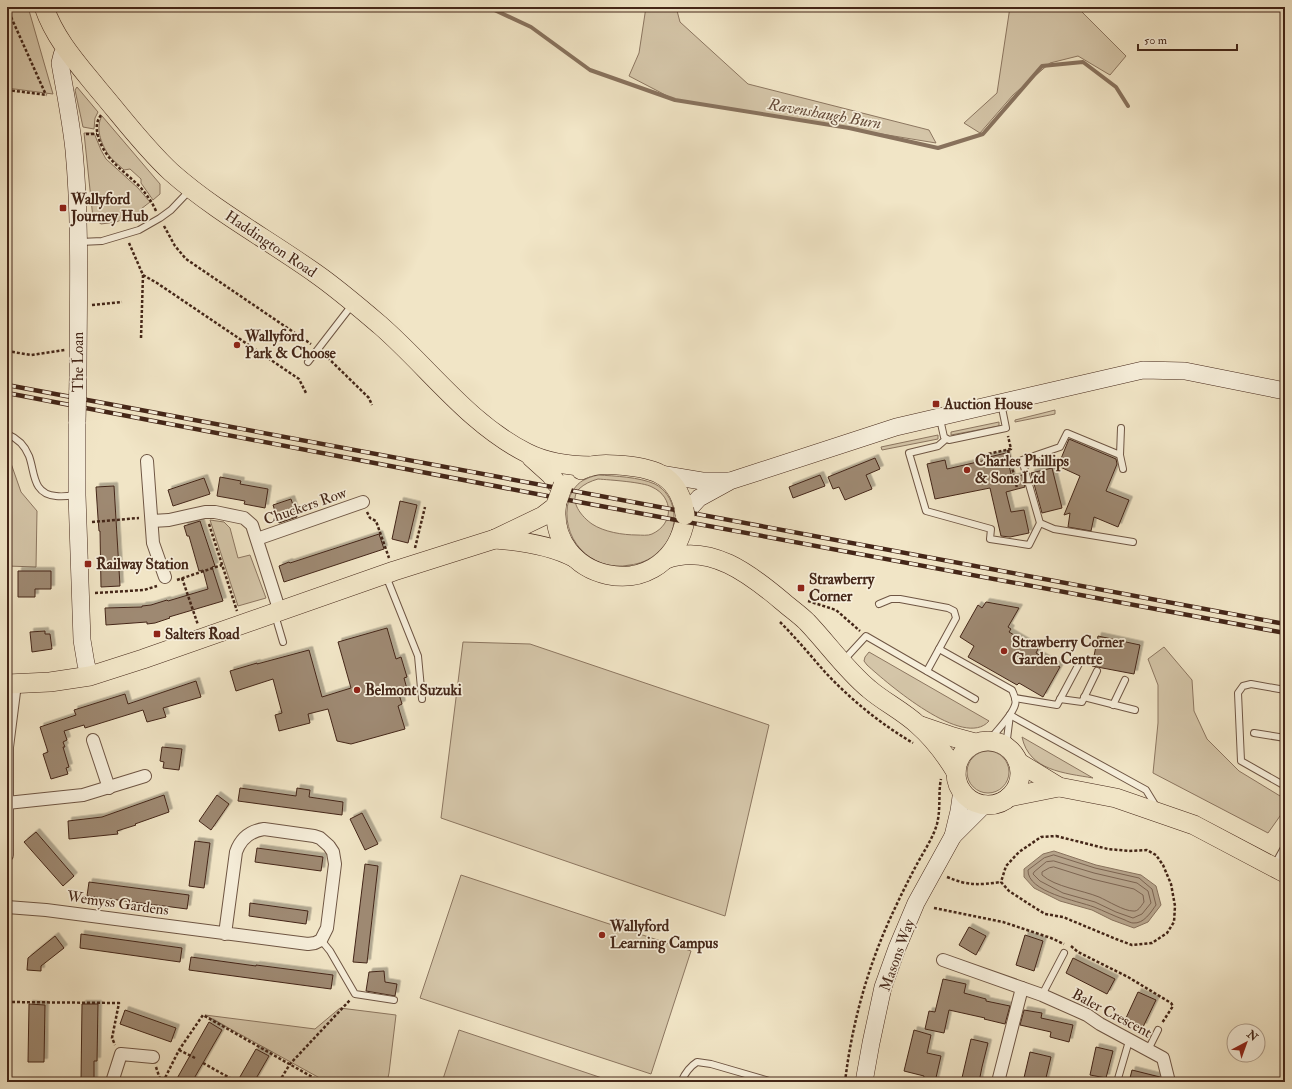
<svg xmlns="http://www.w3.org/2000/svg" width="1292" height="1089" viewBox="0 0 1292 1089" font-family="'IM FELL Double Pica',serif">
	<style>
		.green { fill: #d4c5a8; stroke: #8c7660; fill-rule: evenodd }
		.water { fill: #b6a48b; stroke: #88725d }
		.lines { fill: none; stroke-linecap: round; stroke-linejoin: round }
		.shore { stroke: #7d6552; stroke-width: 1 }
		.stream { stroke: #88725d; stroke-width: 4 }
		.building { fill: #9e8972; stroke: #442618; filter: url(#shadow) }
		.lane-casing { stroke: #6f5644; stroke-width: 8 }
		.street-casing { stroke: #6f5644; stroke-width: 14 }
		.secondary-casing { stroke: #442618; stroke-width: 18 }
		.primary-casing { stroke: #442618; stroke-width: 20 }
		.path { stroke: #442618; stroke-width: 2.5; stroke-dasharray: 3 2; stroke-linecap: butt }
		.lane { stroke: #f6eeda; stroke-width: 6 }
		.street { stroke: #f6eeda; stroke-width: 12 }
		.secondary { stroke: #f6eeda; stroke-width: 17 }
		.primary { stroke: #f1e5c6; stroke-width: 19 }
		.rail-casing { stroke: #442618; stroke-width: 4.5 }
		.rail { stroke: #f6eeda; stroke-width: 3; stroke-dasharray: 9; stroke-linecap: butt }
		.secondary-bridge-casing { stroke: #442618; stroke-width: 18; stroke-linecap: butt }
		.primary-bridge-casing { stroke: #442618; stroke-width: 20; stroke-linecap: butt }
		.secondary-bridge { stroke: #f6eeda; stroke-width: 17 }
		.primary-bridge { stroke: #f1e5c6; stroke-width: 19 }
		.poi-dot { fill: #8f2418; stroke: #f6eeda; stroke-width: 1.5 }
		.labels { text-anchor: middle; stroke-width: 3.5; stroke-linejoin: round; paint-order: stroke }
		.poi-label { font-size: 15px; font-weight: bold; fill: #442618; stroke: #f6eeda; text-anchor: start }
		.street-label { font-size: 15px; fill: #442618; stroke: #f6eeda }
		.water-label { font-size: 16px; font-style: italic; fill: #664c3a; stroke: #f6eeda }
	</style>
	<defs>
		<filter id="shadow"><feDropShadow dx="3.5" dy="-3.5" stdDeviation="0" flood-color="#0004"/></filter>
	</defs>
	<rect width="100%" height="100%" fill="#f1e5c6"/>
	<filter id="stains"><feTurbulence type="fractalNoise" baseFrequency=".005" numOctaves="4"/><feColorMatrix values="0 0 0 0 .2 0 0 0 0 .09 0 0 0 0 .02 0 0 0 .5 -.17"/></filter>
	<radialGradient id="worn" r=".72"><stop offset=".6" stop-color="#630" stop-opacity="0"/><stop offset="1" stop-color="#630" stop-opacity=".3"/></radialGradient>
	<g class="green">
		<polygon points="7,7 28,7 53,94 7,88"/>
		<polygon points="646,7 676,7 680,22 748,84 929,130 936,143 675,100 629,76 639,53"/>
		<polygon points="1010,7 1077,7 1126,56 1110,75 1078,56 1050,63 1013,95 980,133 964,123 997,93"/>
		<polygon points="77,87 98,112 95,118 94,129 83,127 75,90"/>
		<path d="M102 116 160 184V194L153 200 141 183V179L130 169 124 170C119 165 112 160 108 154 101 143 95 128 102 116Z"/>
		<polygon points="84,133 94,133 101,150 106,159 138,188 150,202 141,209 139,213 116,222 101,224 93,218"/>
		<polygon points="1055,410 1055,414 1015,422 1015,420"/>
		<polygon points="999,422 999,426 951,435 951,432"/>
		<polygon points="938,435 938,439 882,450 881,447"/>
		<polygon points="7,452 21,492 37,511 36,567 7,566"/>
		<path d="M598 475C615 476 639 477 655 484 676 495 679 523 667 542 664 546 660 550 657 553 650 560 639 564 630 565 591 573 558 537 569 499 572 490 578 482 586 479 590 477 594 476 598 475ZM598 479C610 480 643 482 652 487 674 497 674 524 652 534 648 536 641 535 637 535 623 535 604 532 592 524 582 517 568 501 579 489 584 484 591 481 598 479Z"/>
		<polygon points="210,520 224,522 230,528 238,558 250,555 266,598 238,606"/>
		<polygon points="463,642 530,644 769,725 725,916 441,818"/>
		<polygon points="1164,647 1192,680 1194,711 1207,739 1239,771 1285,799 1285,809 1268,833 1153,773 1158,723 1158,685 1148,659"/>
		<path d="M869 652 989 721C964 750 887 683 867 665L864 661 865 657Z"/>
		<path d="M1022 737 1093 778C1065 773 1029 771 1022 737Z"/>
		<circle cx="988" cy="772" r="21"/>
		<polygon points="461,875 691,951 651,1074 420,998"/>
		<polygon points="340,1008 396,1015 389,1073 387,1082 327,1082 205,1015 315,1029"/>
		<polygon points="459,1030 614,1082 442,1082"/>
	</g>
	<polygon class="water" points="1054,851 1096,865 1141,875 1156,886 1161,905 1148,922 1134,928 1112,920 1092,910 1060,901 1034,888 1024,877 1024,869 1043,854"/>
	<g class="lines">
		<g class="shore">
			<path d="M1054 855 1095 868 1139 878 1152 889 1156 905C1151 912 1144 924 1133 923 1131 923 1127 921 1125 920 1114 916 1104 911 1094 907 1078 901 1027 892 1028 870L1044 858Z"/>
			<polygon points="1054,861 1094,873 1137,883 1148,891 1151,903 1142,914 1133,918 1116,912 1095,902 1063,893 1040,881 1033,874 1034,872 1046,862"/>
			<path d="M1054 867 1092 879 1134 889 1143 895 1144 902C1141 906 1138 912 1133 911 1124 911 1108 901 1099 897 1082 890 1055 887 1042 875V872L1049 868Z"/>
		</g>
		<polyline class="stream" points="488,7 531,27 590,70 675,100 849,128 938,148 983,134 1042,66 1083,62 1116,87 1128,106"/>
	</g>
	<g class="building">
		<polygon points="1069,439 1116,459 1117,464 1106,491 1129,500 1118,527 1094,517 1091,531 1068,527 1070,513 1064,515 1080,476 1058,466"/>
		<polygon points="1006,453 1012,478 1022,475 1025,487 1006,492 1011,512 1024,510 1029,533 1010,537 1001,536 990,488 935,499 927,464 945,460 947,469 986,460 985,458"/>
		<polygon points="875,458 880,469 866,475 872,489 845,500 839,487 833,489 828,477"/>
		<polygon points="1052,468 1062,508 1042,513 1031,473"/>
		<polygon points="820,475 825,486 793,498 789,487"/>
		<polygon points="220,477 241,481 240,484 268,489 265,508 244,504 245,501 217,496"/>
		<polygon points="204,478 210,494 173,506 168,490"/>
		<polygon points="114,486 120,586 101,587 100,531 99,531 98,518 96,487"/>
		<polygon points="291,499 297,517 279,523 273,505"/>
		<polygon points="400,501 417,505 408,543 392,539"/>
		<polygon points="200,521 215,566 212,567 223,601 169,617 170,618 155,623 147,624 147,622 106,625 105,608 142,607 142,606 151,605 167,600 168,601 208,589 203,570 199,571 189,536 187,536 184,526"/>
		<polygon points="379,534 384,549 284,582 279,566 289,562 290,563"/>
		<polygon points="18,571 51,571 51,589 35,589 35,597 18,597"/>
		<polygon points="986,602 1019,608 1008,627 1011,629 1009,632 1038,649 1036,653 1060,667 1043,697 1019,683 1017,685 968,657 974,646 960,637 978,605 982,608"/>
		<polygon points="387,628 396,659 401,657 407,677 404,678 407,689 398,691 402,704 398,706 405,729 351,744 337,741 328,709 308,714 310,723 279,731 275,715 282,713 273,679 236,691 230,671 257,663 257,664 309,650 322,697 351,688 338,642"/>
		<polygon points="45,631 45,634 50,634 52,649 32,652 30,632"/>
		<polygon points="1098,636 1140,645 1134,674 1092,666"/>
		<polygon points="196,681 201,697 163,708 166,717 147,722 143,710 85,728 84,725 64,731 67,740 63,742 65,747 63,747 69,767 66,768 68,774 51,779 43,754 48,752 40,727 76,715 74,710 125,694 128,704"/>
		<polygon points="162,747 182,749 179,770 163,768 164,762 160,761"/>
		<polygon points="240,788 296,796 297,788 310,790 309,797 343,802 342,815 238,801"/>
		<polygon points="164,795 169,812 135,824 136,825 117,831 118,834 69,839 68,821 102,817"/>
		<polygon points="217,795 229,804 211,830 199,821"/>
		<polygon points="362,813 378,844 365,850 350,819"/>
		<polygon points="36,832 74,876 63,886 24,842"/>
		<polygon points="195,841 210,843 204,888 189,886"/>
		<polygon points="257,848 323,857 321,871 255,862"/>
		<polygon points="365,864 378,866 367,963 353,962"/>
		<polygon points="89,882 189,895 187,909 87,896"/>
		<polygon points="250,903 308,911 306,924 249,916"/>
		<polygon points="969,927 986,936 976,955 959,945"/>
		<polygon points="81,934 182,948 180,962 80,948"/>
		<polygon points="1025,935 1043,941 1034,971 1016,965"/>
		<polygon points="55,936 64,948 41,966 41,971 27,970 28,958"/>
		<polygon points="191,957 256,966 256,965 333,975 331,989 189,970"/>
		<polygon points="1073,958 1115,979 1107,994 1066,973"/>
		<polygon points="384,971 385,982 397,984 395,996 366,991 369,972"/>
		<polygon points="943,979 966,984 964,993 986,999 986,1001 1010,1006 1005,1024 984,1019 985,1018 949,1010 944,1033 925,1029 929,1011 935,1012"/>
		<polygon points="1138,992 1156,1000 1143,1027 1126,1018"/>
		<polygon points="29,1004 45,1005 44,1062 28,1062"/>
		<polygon points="82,1004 98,1004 97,1061 94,1061 94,1082 81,1082"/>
		<polygon points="125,1010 176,1028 171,1042 120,1024"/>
		<polygon points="1024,1010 1042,1013 1041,1018 1073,1025 1069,1042 1050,1037 1051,1032 1020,1025"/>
		<polygon points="209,1022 222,1030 192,1082 175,1082"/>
		<polygon points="914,1030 931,1035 927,1053 941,1056 935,1082 923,1082 924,1076 904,1071"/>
		<polygon points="971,1039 988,1043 982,1067 979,1082 961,1082"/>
		<polygon points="1096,1047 1113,1051 1106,1078 1090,1075"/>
		<polygon points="256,1049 269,1056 254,1082 237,1082"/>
		<polygon points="1030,1052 1051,1057 1045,1082 1023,1082"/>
		<polygon points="1132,1070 1160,1077 1161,1082 1129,1082"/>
	</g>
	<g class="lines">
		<g class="lane-casing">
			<g id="lane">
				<polyline points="80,242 102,241 139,230 160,218 171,210 190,190"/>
				<polyline points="308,362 352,305"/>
				<polyline points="940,419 944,437 949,440 1006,428 1001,403"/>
				<path d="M7 434C17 438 25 446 29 456 35 472 32 494 56 496 62 497 69 496 75 495"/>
				<polyline points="946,439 938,446 909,453 926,511 991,529 990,539 1029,545 1040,523 1054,529 1133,542"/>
				<polyline points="1120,455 1123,469"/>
				<polyline points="1040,523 1022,460 1060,447 1067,433 1120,455 1121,428"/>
				<polyline points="386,576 418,656 422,699"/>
				<polyline points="879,604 891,599 900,599 948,608 954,611 956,618 927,671"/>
				<polyline points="275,615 283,642"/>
				<path d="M939 649 1012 690C1014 695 1017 700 1015 705 1012 716 996 731 989 741"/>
				<polyline points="843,661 866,636 975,699"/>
				<polyline points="1285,690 1251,684 1243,686 1238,693 1241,761 1285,786"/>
				<polyline points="1084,697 1135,710"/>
				<polyline points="1015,698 1057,705 1081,660"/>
				<polyline points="1060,699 1082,702 1097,671"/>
				<polyline points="1113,705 1125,680"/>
				<polyline points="1010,715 1146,790 1157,808"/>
				<polyline points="1254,733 1285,738"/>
				<polyline points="1006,747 1010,715"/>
				<polyline points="1274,866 1285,846"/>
				<polyline points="321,940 330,951 355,994 394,1000"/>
				<polyline points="1042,995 1064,953"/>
				<polyline points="1148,1050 1158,1030"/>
				<path d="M681 1082C685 1073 689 1067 697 1062L711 1064 773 1082"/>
				<polyline points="1117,1082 1129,1041"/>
			</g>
		</g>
		<g class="street-casing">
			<g id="street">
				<polyline points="147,461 153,543 165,577"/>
				<polyline points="152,521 169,520 205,512 215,512 244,518 252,525 280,612"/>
				<polyline points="257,539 363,502"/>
				<polyline points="93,740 109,788"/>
				<polyline points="7,803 83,795 145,776"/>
				<polyline points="7,855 7,747 15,684"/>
				<path d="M7 907 46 910 308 944 315 943 321 940 327 928 335 864 333 852 329 846 320 838 314 836 264 829C250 831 241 838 236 852L225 934"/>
				<polyline points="943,960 1042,995 1087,1015 1100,1024 1163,1058 1169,1082"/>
				<polyline points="112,1082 121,1054 153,1057"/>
				<polyline points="998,1082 1022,988"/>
			</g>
		</g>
		<g class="secondary-casing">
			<g id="secondary">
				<path d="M66 49 62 55 60 63C65 92 71 121 74 150 81 226 78 302 78 378"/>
				<polyline points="77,422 77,495 82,640 86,664 90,676"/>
				<polyline points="660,474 702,481 728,481"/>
				<polyline points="688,510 699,498 730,481 896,427 1143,370 1185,371 1285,391"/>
				<polyline points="953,836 985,804"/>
				<polyline points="864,1082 871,1043 883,987 897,948 916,903 953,836 959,811 962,790"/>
			</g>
		</g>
		<g class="primary-casing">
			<g id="primary">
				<path d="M44 7C55 39 77 63 98 89 122 117 144 147 171 172 215 211 267 239 315 273 338 289 360 308 381 326 429 368 469 424 527 453 547 463 570 466 592 466"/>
				<polyline points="531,457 551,475 557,484"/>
				<path d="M581 470C592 464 604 464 617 465 650 467 677 473 684 509"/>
				<path d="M557 502C544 580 662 610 684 525"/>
				<path d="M495 539C522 541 551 545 575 558"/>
				<path d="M666 559C710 543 750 574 782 601 790 608 800 615 807 622 828 644 846 670 869 689 884 702 903 711 918 725 933 738 945 754 956 772"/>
				<polyline points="7,684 50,682 90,676 143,659 394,571 495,539 543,516 556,506"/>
				<polyline points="921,726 953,737 975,743"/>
				<circle cx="988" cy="773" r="32"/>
				<polyline points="1018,762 1059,787 1116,798 1194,825 1285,873"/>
				<polyline points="1009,797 1059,787"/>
			</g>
		</g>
		<g class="path">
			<polyline points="7,8 46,95"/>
			<polyline points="7,90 47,95"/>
			<path d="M101 115C96 122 96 128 98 136 105 161 124 170 141 188 147 195 152 202 156 211"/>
			<polyline points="86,134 97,134"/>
			<polyline points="164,226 175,246 186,259 311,344"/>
			<polyline points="129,243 143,275 141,338"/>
			<polyline points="143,275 157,283 299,379 306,393"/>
			<polyline points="92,305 122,302"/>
			<polyline points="7,351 31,355 65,350"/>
			<polyline points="324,354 369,398 372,405"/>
			<polyline points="1008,450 1017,488"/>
			<polyline points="979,460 978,456 1011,449 1008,436"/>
			<polyline points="367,512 370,518 376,521 389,558"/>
			<polyline points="92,522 139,518"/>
			<polyline points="209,524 237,611"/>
			<polyline points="415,548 425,507"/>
			<polyline points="182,578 198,625"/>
			<polyline points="177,580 222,565"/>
			<polyline points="95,593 144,590 157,586"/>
			<polyline points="808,601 836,610 860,631"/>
			<path d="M780 622C796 638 810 655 825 672 851 700 881 724 913 743"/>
			<polygon points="1056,836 1108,849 1129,851 1147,850 1156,855 1163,865 1171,884 1175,906 1174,922 1167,933 1152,943 1132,945 1116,939 1063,917 1045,914 1029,904 1009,891 1001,882 1006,866 1019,852 1041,837"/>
			<path d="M947 877C969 886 978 885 1001 882"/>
			<polyline points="934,908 1003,922 1051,938 1064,944"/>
			<polyline points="1071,946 1078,952 1128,977 1171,1003 1173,1006 1162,1023"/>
			<polyline points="7,1002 119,1003 112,1038 115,1045"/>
			<polyline points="179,1050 195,1058"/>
			<polyline points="203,1063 237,1082"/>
			<polyline points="156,1067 161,1082"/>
			<polyline points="163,1082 179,1050 203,1015 321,1082"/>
			<polyline points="279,1082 290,1064 350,1000"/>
			<path d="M845 1082C852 1022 869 962 895 908 902 893 909 879 917 864 924 851 933 838 937 824 941 808 938 793 941 779"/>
		</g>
		<use href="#lane" class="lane"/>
		<use href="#street" class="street"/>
		<use href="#secondary" class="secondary"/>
		<use href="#primary" class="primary"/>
		<g class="rail-casing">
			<g id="rail">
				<polyline points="7,385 1285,624"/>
				<polyline points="7,393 579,502 1285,633"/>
			</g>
		</g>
		<use href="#rail" class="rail"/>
		<g class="secondary-bridge-casing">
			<polyline id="secondary-bridge" points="77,422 78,378"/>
		</g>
		<g class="primary-bridge-casing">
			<g id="primary-bridge">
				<polyline points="557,502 563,485"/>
				<polyline points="684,509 685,515"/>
			</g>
		</g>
		<use href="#secondary-bridge" class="secondary-bridge"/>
		<use href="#primary-bridge" class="primary-bridge"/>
	</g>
	<g class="poi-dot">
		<rect x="59" y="204" width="8" height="8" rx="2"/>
		<circle cx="237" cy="345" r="4"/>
		<rect x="932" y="400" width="8" height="8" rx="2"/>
		<circle cx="967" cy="470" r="4"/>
		<rect x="84" y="560" width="8" height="8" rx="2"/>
		<rect x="797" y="584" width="8" height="8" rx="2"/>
		<rect x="153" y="630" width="8" height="8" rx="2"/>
		<circle cx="1004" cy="651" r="4"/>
		<circle cx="357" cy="690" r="4"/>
		<circle cx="602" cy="935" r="4"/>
	</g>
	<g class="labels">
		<g class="poi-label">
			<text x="71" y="204">Wallyford<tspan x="71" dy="17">Journey Hub</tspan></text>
			<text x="245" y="341">Wallyford<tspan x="245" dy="17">Park &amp; Choose</tspan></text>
			<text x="944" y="409">Auction House</text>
			<text x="975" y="466">Charles Phillips<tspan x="975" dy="17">&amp; Sons Ltd</tspan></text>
			<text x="96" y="569">Railway Station</text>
			<text x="809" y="584">Strawberry<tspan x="809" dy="17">Corner</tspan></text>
			<text x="165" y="639">Salters Road</text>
			<text x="1012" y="647">Strawberry Corner<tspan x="1012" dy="17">Garden Centre</tspan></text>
			<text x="365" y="695">Belmont Suzuki</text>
			<text x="610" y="931">Wallyford<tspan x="610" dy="17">Learning Campus</tspan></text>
		</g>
		<g class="street-label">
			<text transform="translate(271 244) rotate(34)" y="5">Haddington Road</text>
			<text transform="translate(78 362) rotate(-90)" y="5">The Loan</text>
			<text transform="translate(305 506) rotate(-19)" y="5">Chuckers Row</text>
			<text transform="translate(118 903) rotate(8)" y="5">Wemyss Gardens</text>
			<text transform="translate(897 955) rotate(-70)" y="5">Masons Way</text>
			<text transform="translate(1112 1013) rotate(28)" y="5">Baler Crescent</text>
		</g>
		<g class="water-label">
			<text transform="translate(825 113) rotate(10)" y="6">Ravenshaugh Burn</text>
		</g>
	</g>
	<rect width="1292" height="1089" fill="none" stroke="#f1e5c6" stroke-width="24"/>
	<rect x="8" y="8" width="1276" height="1073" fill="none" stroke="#442618" stroke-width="2"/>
	<rect x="12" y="12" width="1268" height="1065" fill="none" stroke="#442618"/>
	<g transform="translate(1246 1043) rotate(41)"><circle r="19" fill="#f6eeda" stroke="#af9e8c"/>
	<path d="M0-3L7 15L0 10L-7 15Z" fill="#8f2418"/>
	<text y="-6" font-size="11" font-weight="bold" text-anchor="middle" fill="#442618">N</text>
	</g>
	<path d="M1138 44v6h99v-6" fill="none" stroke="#442618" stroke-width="2"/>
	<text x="1144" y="44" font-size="12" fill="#442618" stroke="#f6eeda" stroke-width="3" paint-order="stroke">50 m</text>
	<rect width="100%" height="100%" filter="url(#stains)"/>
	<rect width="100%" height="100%" fill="url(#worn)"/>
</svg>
